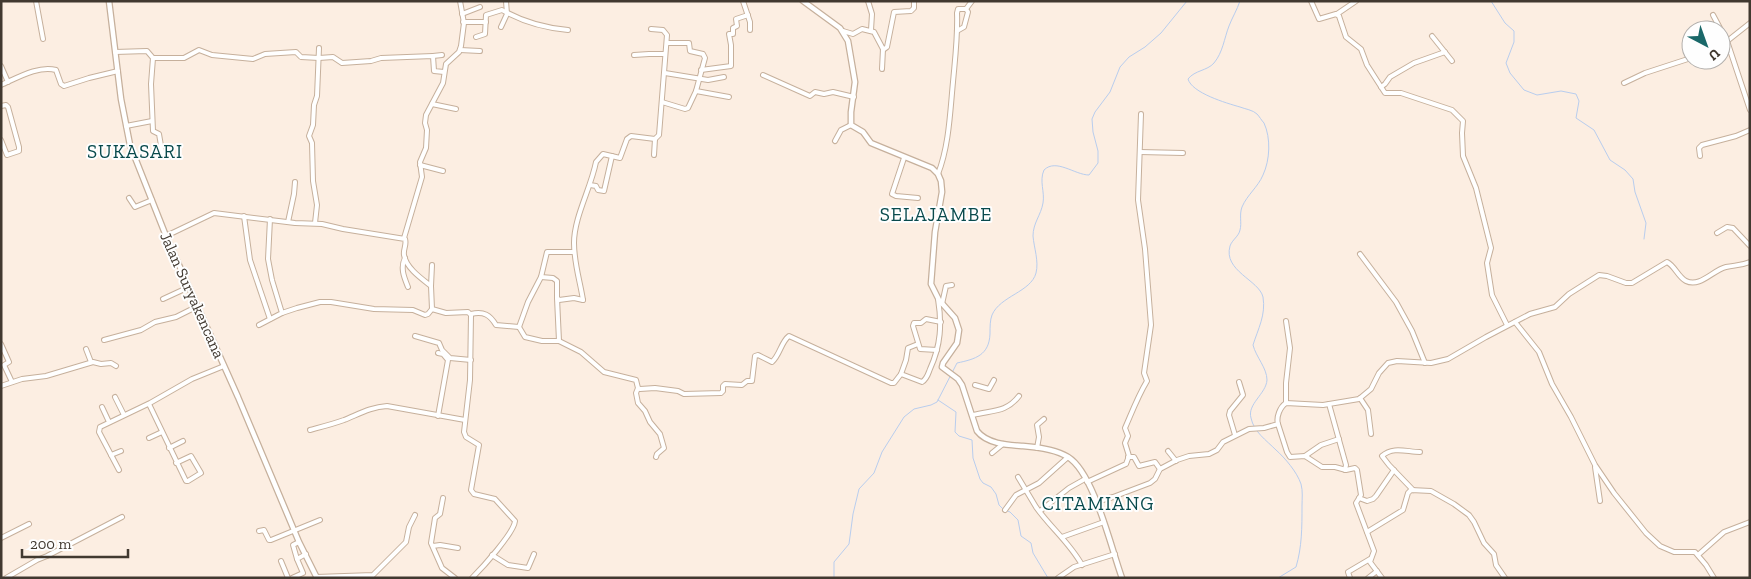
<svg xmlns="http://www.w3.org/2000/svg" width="1751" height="579" viewBox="0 0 1751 579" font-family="'Zilla Slab',serif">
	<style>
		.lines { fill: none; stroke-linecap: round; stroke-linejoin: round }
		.stream { stroke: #b8cdee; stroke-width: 1 }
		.minor-casing { stroke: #c6b09c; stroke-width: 6 }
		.tertiary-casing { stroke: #c6b09c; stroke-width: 7 }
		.minor { stroke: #fff; stroke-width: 4 }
		.tertiary { stroke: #fff; stroke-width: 4.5 }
		.labels { text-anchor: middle; stroke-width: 4; stroke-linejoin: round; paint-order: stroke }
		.street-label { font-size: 16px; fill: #413930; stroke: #fefefe }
		.quarter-label { font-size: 19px; letter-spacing: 1px; fill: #094a4c; stroke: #fefefe }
	</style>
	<rect width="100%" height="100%" fill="#fceee2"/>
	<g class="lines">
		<g class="stream">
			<path d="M1240 1C1237 10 1232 18 1229 26 1224 39 1223 52 1214 63 1207 71 1195 70 1188 79 1192 93 1226 103 1240 107 1245 109 1253 110 1257 114 1259 116 1262 121 1264 123 1271 138 1270 160 1263 175 1258 187 1247 195 1242 207 1239 215 1242 223 1240 230 1239 236 1232 240 1230 246 1223 271 1259 280 1263 297 1266 315 1258 329 1253 345 1256 357 1267 368 1267 380 1266 394 1247 404 1251 418 1254 432 1266 440 1276 450 1285 458 1297 472 1301 484 1303 491 1302 499 1302 506 1302 527 1302 547 1296 567L1278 578"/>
			<polyline points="1491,1 1505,23 1514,31 1514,42 1506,63 1510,73 1524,90 1537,95 1561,91 1576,94 1579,101 1576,118 1594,130 1610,160 1625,170 1633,179 1635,192 1646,223 1644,239"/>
			<polyline points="938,400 956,412 955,432 959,436 972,440 973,458 980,479 983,483 991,487 996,494 999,505 1003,509 1010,512 1018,520 1021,536 1031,543 1033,553 1048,578"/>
			<path d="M834 578V562L849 544 853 514 859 489 874 473 882 452 904 417 914 409 931 405 937 402 957 363C976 359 989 355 990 334 990 327 990 320 992 315 1000 296 1031 292 1036 273 1039 261 1034 248 1033 236 1033 223 1041 215 1043 203 1045 192 1039 181 1044 170 1056 158 1075 175 1089 175L1098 163V151L1093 132 1092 119 1095 112 1110 92 1120 67 1129 57 1145 47 1161 33 1187 1"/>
		</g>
		<g class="minor-casing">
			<g id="minor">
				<polyline points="36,1 43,39"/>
				<polyline points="743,1 750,22 750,30"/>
				<polyline points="868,1 872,14 871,30"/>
				<polyline points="1311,1 1319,19 1336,14 1339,16 1346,37 1361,49 1367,65 1385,93 1401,93 1452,110 1463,121 1462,133 1463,156 1476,188 1491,248 1487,263 1492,295 1507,325"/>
				<polyline points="462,14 480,7"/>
				<polyline points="1337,14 1356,1"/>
				<polyline points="1713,15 1721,30"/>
				<polyline points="463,22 486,22"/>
				<polyline points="501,27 507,14 506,1"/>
				<polyline points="1721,30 1727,41 1750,110"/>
				<polyline points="843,31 853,34 862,29 874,32 883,49 882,69"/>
				<polyline points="957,31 964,27 968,12 966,9"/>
				<polyline points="1432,36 1452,61"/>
				<path d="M476 37 485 34 486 15 502 10C523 22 544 28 568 30"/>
				<polyline points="1721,46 1750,23"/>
				<polyline points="460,50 480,51"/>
				<polyline points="883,50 887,47 894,12 911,11 914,8 914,1"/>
				<polyline points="115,52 147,51 153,58 184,58 199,50 212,55 253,59 265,54 296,52 301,57 319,58 333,57 342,63 371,61 381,58 433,56 434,71 444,72"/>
				<polyline points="634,55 649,54 665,54"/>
				<polyline points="433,56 442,55"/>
				<polyline points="153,58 151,84 153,131 159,134 163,157"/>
				<polyline points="1,66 8,82"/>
				<polyline points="701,70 731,66 731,45 729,34 733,34 733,28 737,26 736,19 748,15"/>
				<polyline points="665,73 708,80 724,77"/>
				<polyline points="763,75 810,96 815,92 824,94 833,92 854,97"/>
				<polyline points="1624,83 1645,73 1691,58"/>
				<path d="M1 85C17 78 39 65 56 70L61 84 64 86 89 78 118 71"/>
				<polyline points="1381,87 1385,84 1390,77 1414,63 1445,52"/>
				<polyline points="696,91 729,97"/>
				<polyline points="662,102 685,109 688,108 696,91 705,58 703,54 690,51 689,43 667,43"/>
				<polyline points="432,104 456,109"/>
				<polyline points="1,106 6,105 8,107 19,147 19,151 7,155 1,140"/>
				<polyline points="126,126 152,121"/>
				<polyline points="835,141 841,130 851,125"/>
				<polyline points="1140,152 1183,153"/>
				<polyline points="654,155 655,139"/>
				<polyline points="1700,156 1699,148 1702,145 1736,136 1750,130"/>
				<polyline points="904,158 892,194 896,196 918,198"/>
				<polyline points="420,165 443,171"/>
				<path d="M938 174C949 146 950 113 953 82 955 59 958 36 957 13L958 9H966L972 1"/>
				<polyline points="590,185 596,186 598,190 604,191 612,156"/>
				<polyline points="129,198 135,207 152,200"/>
				<polyline points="244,216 250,260 270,319"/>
				<polyline points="288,222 294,194 295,182"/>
				<polyline points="315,223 317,205 313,181 312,143 309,136 313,125 314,105 317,96 319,48"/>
				<polyline points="1717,233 1727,227 1733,228 1750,246"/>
				<path d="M166 236 214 213 295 223 322 224 343 229 405 239C407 245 403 249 404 255 406 268 422 279 431 286L432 309 446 313 468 312 471 315 470 380 464 432 466 437 479 445 471 490 474 494 495 499 515 521C514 533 482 568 472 578"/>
				<polyline points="404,238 422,177 420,162 426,148 427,130 425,123 426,115 443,83 446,64 459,52 461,46 464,23 460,1"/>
				<polyline points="1360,254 1396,302 1412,331 1425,363"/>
				<path d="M405 258C400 268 404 277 408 287"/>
				<polyline points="541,277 553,278 557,281 557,298 559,300 574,298 583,300"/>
				<polyline points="431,286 432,265"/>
				<polyline points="557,298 559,341"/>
				<polyline points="163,299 189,287"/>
				<path d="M583 300C580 281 574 263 574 243 574 217 591 188 596 162L603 154 620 158 627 139 631 136 655 139 659 135 667 35 663 30 651 29"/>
				<polyline points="942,304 946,286 952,285"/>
				<polyline points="282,313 297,308 320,302 331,302 374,309 413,310 425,315 428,314 432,309"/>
				<path d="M471 314C484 311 490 315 496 325L519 327"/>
				<polyline points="1515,322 1539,352 1552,384 1571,417 1595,465 1614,493 1646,533 1660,546 1674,552 1695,552 1706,565 1714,578"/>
				<polyline points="259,325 282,313 272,280 268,259 270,219"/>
				<path d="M519 327 525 337 542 341H559L581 352 604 372 636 380 638 388 640 389 655 388 678 391 684 394 721 393 723 391V386L725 384 742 385 747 381H752L755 356 758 355 772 362C780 355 781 342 789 336L891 383H894L901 374 922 382C927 379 928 374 930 369 941 345 942 324 938 299"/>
				<polyline points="519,327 528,302 541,277 547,252 574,252"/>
				<polyline points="415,336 439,343 442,350 450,358 471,360"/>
				<polyline points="104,340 141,330 155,322 176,317 198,306"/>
				<polyline points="1,344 9,362 4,365 12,382"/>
				<polyline points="86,349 91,362"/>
				<polyline points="937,350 920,349 913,326 914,323 921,323 926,319 941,322"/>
				<polyline points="438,353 443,354 448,360 438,416"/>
				<polyline points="901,374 906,360 908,348 918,344"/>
				<polyline points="975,385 989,389 994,380"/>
				<polyline points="1,386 22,379 46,376 93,362 101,364 111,363 116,366"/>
				<polyline points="638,388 636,393 638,403 645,411 650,422 660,434 664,448 657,454 656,457"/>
				<polyline points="115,397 124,415"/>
				<polyline points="1360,398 1368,410 1371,434"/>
				<polyline points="1286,403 1286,383 1290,348 1286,321"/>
				<polyline points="149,404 186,481 188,481 201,473 191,456 176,463"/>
				<polyline points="1329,404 1346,465 1345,470"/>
				<polyline points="102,407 109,422"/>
				<path d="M973 415C992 410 1006 413 1019 396"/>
				<polyline points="1278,424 1287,452 1290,457 1305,456 1322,467 1335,467 1346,470 1355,468 1357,470 1361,495 1356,503 1374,551 1370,562 1382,578"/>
				<path d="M310 430C321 427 333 424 344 420 359 414 371 407 387 406L465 420"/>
				<polyline points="1235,435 1229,415 1230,411 1243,395 1239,382"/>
				<polyline points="149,438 162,432"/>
				<polyline points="169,448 183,441"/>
				<polyline points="1037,448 1039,437 1037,425 1044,419"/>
				<polyline points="1168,451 1176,461"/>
				<polyline points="992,453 1003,444"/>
				<polyline points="111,455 121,451"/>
				<polyline points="1305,456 1321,445 1339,439"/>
				<polyline points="1128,457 1134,457 1139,466 1155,462 1160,469"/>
				<polyline points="1595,467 1600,501"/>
				<polyline points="119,470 99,432 100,427 150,403 192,379 224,366"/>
				<path d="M1018 477C1024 487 1030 497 1036 507 1050 527 1070 543 1082 565"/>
				<path d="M1087 482 1126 464 1129 456 1125 443 1128 436 1125 428C1132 412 1138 396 1147 381L1144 373 1151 325 1145 249 1138 200 1141 114"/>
				<path d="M1413 490 1389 465 1382 456C1393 446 1407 452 1420 452"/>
				<polyline points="443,498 440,514 435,518 431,543 442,568 455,578"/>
				<polyline points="1359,498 1367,501 1373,499 1376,496 1394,470"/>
				<path d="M1096 502 1113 497 1150 483 1155 479 1160 469 1177 460 1189 456 1209 454 1217 450 1223 442 1249 429 1264 428 1278 424C1276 417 1280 407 1286 403L1323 405 1359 399 1371 389 1379 373 1388 363 1397 361 1431 363 1448 359 1486 337 1530 314 1555 307 1569 294 1599 275 1607 276 1626 283H1632L1667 262C1675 266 1678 277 1686 281 1700 288 1713 270 1726 267 1735 265 1740 266 1750 262"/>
				<polyline points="1005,510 1016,495 1039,483 1068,457"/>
				<polyline points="1040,511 1069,488 1085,479"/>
				<polyline points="259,531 264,530 269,540 271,540 320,520"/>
				<polyline points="1367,532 1403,510 1408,493 1411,490 1431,491 1454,504 1469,515 1474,522 1484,543 1494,554 1496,565 1505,578"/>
				<polyline points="1062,537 1104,522"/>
				<polyline points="1,538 29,524"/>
				<polyline points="433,546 440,545 458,548"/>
				<polyline points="492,555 508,565 528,568 534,554"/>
				<polyline points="1698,555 1724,532 1750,522"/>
				<polyline points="297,559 293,545 299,542"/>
				<polyline points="281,561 288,578"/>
				<polyline points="316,577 373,575 406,542 409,527 415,515"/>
				<polyline points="6,578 37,560 47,556 122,517"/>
				<polyline points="292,578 303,573 297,559 306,554"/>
				<polyline points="1058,578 1074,567 1115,554"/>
				<polyline points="1350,578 1348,572 1370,559"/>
				<polyline points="1368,578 1377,571"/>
			</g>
		</g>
		<g class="tertiary-casing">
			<g id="tertiary">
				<polyline points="109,1 121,99 130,145 166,236 238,397 299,542 317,578"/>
				<path d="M803 1 840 28 848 41 855 82 851 112V125L863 132 871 143 932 168 938 174 941 181 942 192 935 232 931 284 939 300 955 318 959 330 957 343 943 363 942 367 958 379 962 385 977 431C987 444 1008 445 1023 446 1037 447 1055 449 1068 457 1094 473 1111 548 1122 578"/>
			</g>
		</g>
		<use href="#minor" class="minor"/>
		<use href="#tertiary" class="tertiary"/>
	</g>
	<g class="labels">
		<g class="street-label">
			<text transform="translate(193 295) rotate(66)" y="6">Jalan Suryakencana</text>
		</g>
		<g class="quarter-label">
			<text x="135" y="158">SUKASARI</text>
			<text x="936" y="221">SELAJAMBE</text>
			<text x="1098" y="510">CITAMIANG</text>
		</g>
	</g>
	<rect width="1751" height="579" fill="none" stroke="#413930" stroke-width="5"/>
	<g transform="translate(1706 45) rotate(139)"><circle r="24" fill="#fefefe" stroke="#b2afac"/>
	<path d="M0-4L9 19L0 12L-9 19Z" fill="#1a6869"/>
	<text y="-8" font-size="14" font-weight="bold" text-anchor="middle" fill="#413930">U</text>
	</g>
	<path d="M22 549v8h106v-8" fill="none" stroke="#413930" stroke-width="2.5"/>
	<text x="30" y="549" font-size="15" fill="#413930" stroke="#fefefe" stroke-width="4" paint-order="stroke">200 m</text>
</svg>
